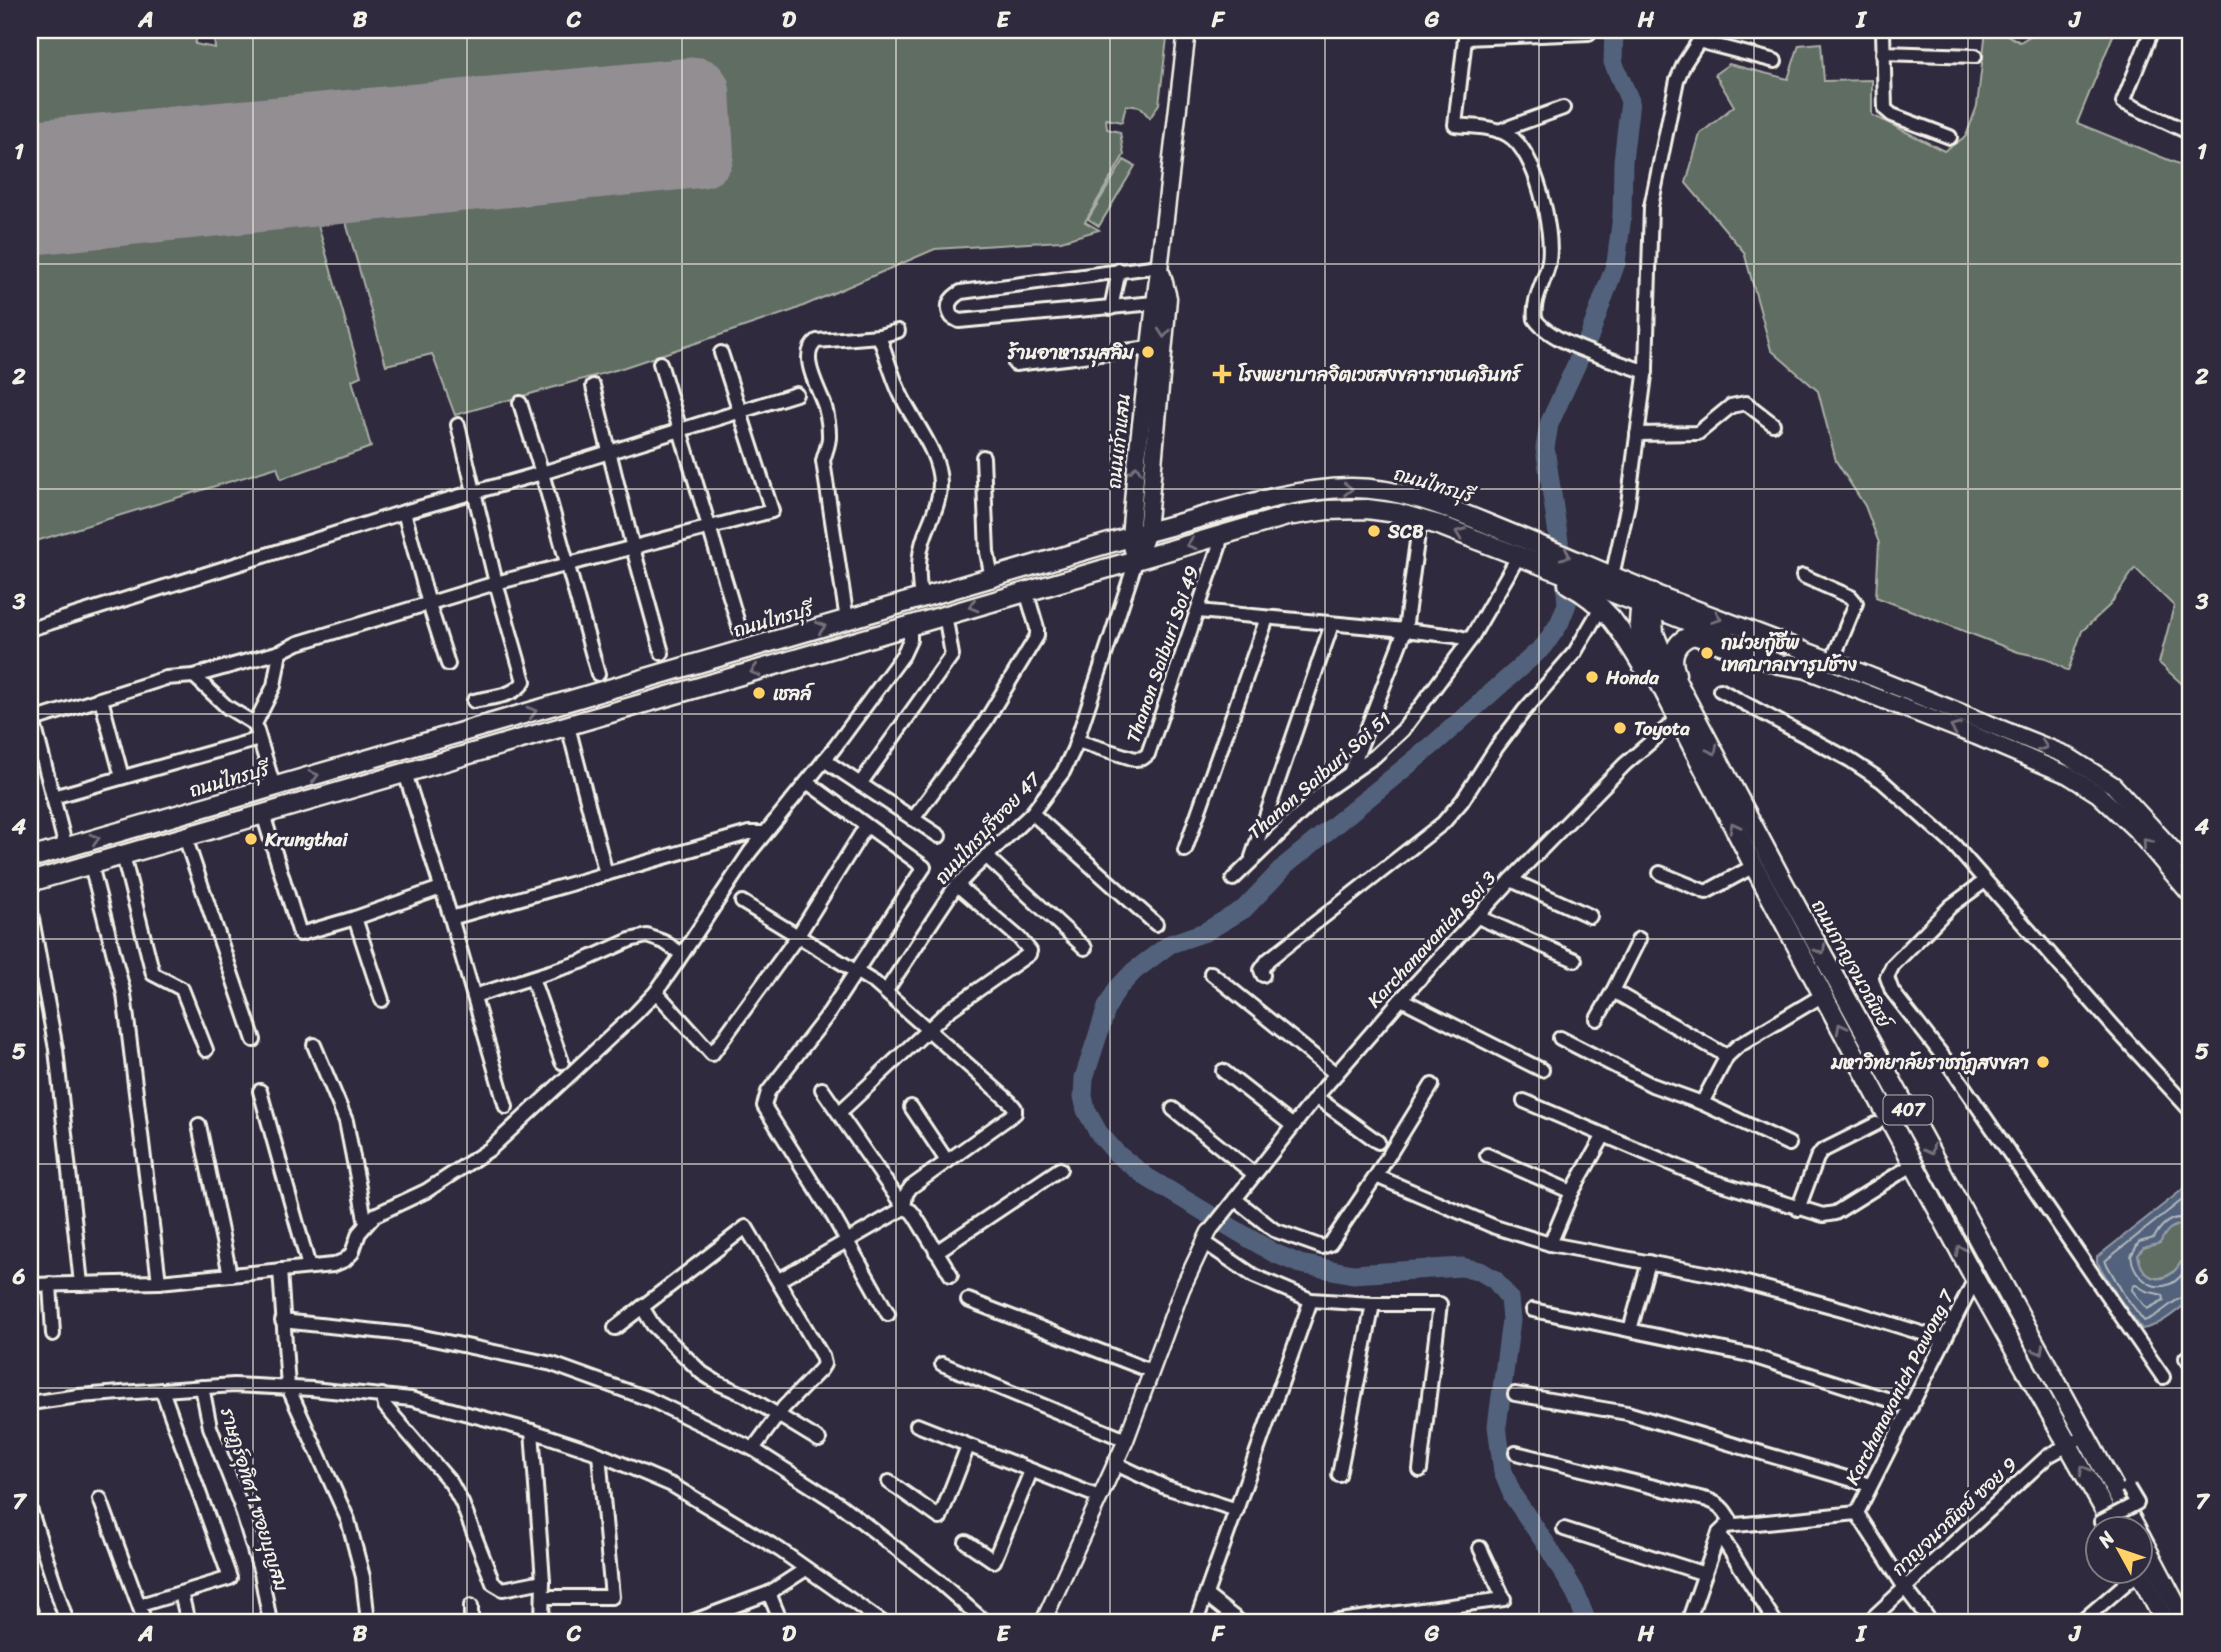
<svg xmlns="http://www.w3.org/2000/svg" width="2221" height="1652" viewBox="0 0 2221 1652" font-family="Sriracha,'Playpen Sans Thai',sans-serif">
	<style>
		.green { fill: #5f6d63; stroke: #aaafa6; stroke-width: 2 }
		.water { fill: #52627c; stroke: #939ba7; stroke-width: 2 }
		.lines { fill: none; stroke-linecap: round; stroke-linejoin: round }
		.shore { stroke: #b3b8bd; stroke-width: 2 }
		.river { stroke: #52627c; stroke-width: 19 }
		.runway { stroke: #928e92; stroke-width: 68 }
		.minor-casing { stroke: #f4f1e8; stroke-width: 18 }
		.tertiary-casing { stroke: #f4f1e8; stroke-width: 19 }
		.secondary-casing { stroke: #f4f1e8; stroke-width: 21 }
		.primary-casing { stroke: #f4f1e8; stroke-width: 23 }
		.minor { stroke: #2f2a3d; stroke-width: 12 }
		.tertiary { stroke: #2f2a3d; stroke-width: 14 }
		.secondary { stroke: #2f2a3d; stroke-width: 16 }
		.primary { stroke: #2f2a3d; stroke-width: 18 }
		.minor-bridge-casing { stroke: #f4f1e8; stroke-width: 18; stroke-linecap: butt }
		.minor-bridge { stroke: #2f2a3d; stroke-width: 12 }
		.oneway { stroke: #747079 }
		.grid { fill: none; stroke: #f4f1e8; stroke-width: 2; stroke-opacity: 0.55 }
		.poi-dot { fill: #ffd166; stroke: #2f2a3d; stroke-width: 2.5 }
		.labels { text-anchor: middle; stroke-width: 6; stroke-linejoin: round; paint-order: stroke }
		.shield { fill: #2f2a3d; stroke: #b9b5b5; stroke-width: 2 }
		.shield-label { font-size: 18px; font-weight: bold; fill: #f4f1e8 }
		.poi-label { font-size: 19px; font-weight: bold; fill: #f4f1e8; stroke: #2f2a3d; text-anchor: start }
		.street-label { font-size: 19px; fill: #f4f1e8; stroke: #2f2a3d }
		.neatline { fill: none; stroke: #f4f1e8; stroke-width: 2.5 }
		.grid-label { font-size: 23px; text-anchor: middle; font-weight: bold; fill: #f4f1e8 }
	</style>
	<rect width="100%" height="100%" fill="#2f2a3d"/>
	<filter id="ink" filterUnits="userSpaceOnUse"><feTurbulence type="fractalNoise" baseFrequency=".0143" numOctaves="2"/><feDisplacementMap in="SourceGraphic" scale="14" xChannelSelector="R" yChannelSelector="G"/><feConvolveMatrix kernelMatrix="1 2 1 2 8 2 1 2 1" color-interpolation-filters="sRGB"/></filter>
	<g filter="url(#ink)">
		<g class="green">
			<polygon points="30,30 199,30 195,44 215,48 213,30 1168,30 1159,104 1150,118 1140,107 1126,105 1122,122 1106,119 1107,129 1120,132 1124,155 1085,222 1099,230 1061,241 935,249 794,310 619,369 455,415 432,354 386,365 342,208 343,201 707,163 702,83 30,147"/>
			<polygon points="1986,30 1998,30 2020,42 2040,30 2101,30 2114,33 2077,123 2191,169 2191,692 2159,663 2174,606 2135,568 2110,605 2082,631 2068,671 2046,658 2018,652 1876,597 1879,543 1865,506 1836,461 1818,391 1771,350 1744,252 1686,183 1700,134 1734,106 1715,74 1729,64 1788,79 1799,45 1821,43 1824,81 1872,80 1872,115 1944,151 1966,136 1977,106"/>
			<polygon points="1124,160 1135,166 1099,226 1088,219"/>
			<polygon points="305,205 314,211 361,376 352,380 371,447 281,479 277,467 30,543 30,231"/>
			<path d="M2178 1225H2185L2191 1230V1256L2185 1262H2181C2167 1286 2142 1283 2138 1255L2143 1248 2160 1243 2165 1231Z"/>
		</g>
		<path class="water" d="M2187 1186H2191V1230L2185 1225C2171 1224 2166 1231 2160 1243L2143 1248 2138 1255C2142 1283 2167 1287 2181 1262H2186L2191 1256V1300C2177 1310 2160 1327 2142 1329L2118 1297 2097 1262V1257Z"/>
		<g class="lines">
			<g class="shore">
				<path d="M2191 1193 2105 1261 2123 1293 2144 1321C2161 1316 2174 1297 2191 1295"/>
				<path d="M2191 1221C2174 1213 2162 1223 2154 1238L2139 1242 2131 1256C2133 1273 2150 1293 2170 1284 2179 1281 2183 1271 2191 1266"/>
				<polygon points="2136,1285 2146,1291 2163,1295 2164,1300 2147,1309 2132,1290 2133,1286"/>
			</g>
			<polyline class="river" points="1587,1622 1575,1592 1548,1547 1513,1496 1503,1472 1497,1426 1511,1320 1509,1298 1495,1280 1480,1271 1462,1267 1353,1274 1300,1264 1274,1253 1148,1178 1117,1154 1098,1132 1086,1110 1083,1096 1084,1078 1107,1007 1117,989 1134,971 1170,944 1205,932 1244,909 1286,865 1435,743 1544,646 1559,624 1567,604 1565,581 1545,448 1549,424 1589,337 1616,263 1622,216 1623,161 1630,101 1613,62 1614,30"/>
			<polyline class="runway" points="30,154 696,91 700,154 30,221"/>
			<g class="minor-casing">
				<g id="minor">
					<path d="M1466 30 1455 125C1473 127 1493 126 1508 135 1536 151 1554 231 1549 261 1546 281 1532 297 1535 319 1553 345 1615 360 1646 372"/>
					<polyline points="1883,30 1885,109 1892,115 1950,137"/>
					<polyline points="2152,30 2123,102 2186,131 2191,118"/>
					<polyline points="1465,38 1589,33"/>
					<polyline points="1698,41 1775,61"/>
					<polyline points="1883,53 1975,56"/>
					<polyline points="1499,131 1563,108"/>
					<path d="M1154 303 959 321 952 317C945 306 950 298 961 292L1159 266"/>
					<polyline points="1111,308 1119,270"/>
					<polyline points="879,336 898,331"/>
					<polyline points="660,363 740,630"/>
					<polyline points="1015,364 1150,348"/>
					<polyline points="593,386 633,548 662,653"/>
					<polyline points="520,403 542,473 598,674"/>
					<path d="M458 425 496 583 524 681C515 697 490 697 474 701"/>
					<polyline points="1637,434 1698,433 1731,406 1746,403 1773,424"/>
					<polyline points="983,457 987,552 992,578"/>
					<polyline points="404,512 429,604 448,664"/>
					<polyline points="1612,576 1628,504 1646,368 1651,207 1677,80 1684,64 1706,30"/>
					<polyline points="1803,576 1851,597 1856,603 1832,661"/>
					<polyline points="1198,611 1405,630 1455,636 1470,640"/>
					<path d="M847 620 823 461C825 452 830 443 829 434 829 426 827 415 825 407 820 390 797 355 817 341L879 336C886 354 891 373 899 391 912 421 940 451 940 484 940 503 931 518 925 535 917 557 918 576 921 599"/>
					<polyline points="30,629 404,512 542,473 796,394"/>
					<polyline points="194,676 227,707 255,724"/>
					<polyline points="1720,690 1850,760 1882,781 1954,845 2114,1027 2191,1111"/>
					<polyline points="101,699 122,777"/>
					<polyline points="30,708 66,848"/>
					<polyline points="30,721 166,678 194,676 280,652 298,643 496,583 772,511 721,353"/>
					<polyline points="568,726 606,874"/>
					<polyline points="1077,741 1135,759 1143,758 1148,754 1219,547 1221,534"/>
					<polyline points="824,760 939,836"/>
					<polyline points="405,773 451,918 506,1107"/>
					<polyline points="1350,773 1405,630 1420,519"/>
					<polyline points="807,782 924,867 827,1016 768,1092 764,1106 833,1216 888,1314"/>
					<polyline points="860,784 952,655 945,614"/>
					<polyline points="274,787 255,724 274,686 280,652"/>
					<polyline points="53,797 259,739"/>
					<polyline points="1032,813 1156,924"/>
					<polyline points="263,814 300,934 355,918 441,888"/>
					<polyline points="913,819 985,722 1037,636 1037,628 1026,591"/>
					<polyline points="185,837 254,1040"/>
					<polyline points="1185,850 1267,618"/>
					<polyline points="123,855 153,974 182,989 206,1050"/>
					<polyline points="986,856 1085,948"/>
					<polyline points="1252,857 1332,624"/>
					<polyline points="91,865 124,994 159,1282"/>
					<polyline points="1660,873 1706,892 1754,866"/>
					<polyline points="1233,879 1323,792 1375,756 1403,730 1470,640 1518,557"/>
					<polyline points="1511,880 1590,916"/>
					<polyline points="1985,881 1951,906 1893,965 1887,977 1892,991 1945,1059 2163,1377"/>
					<polyline points="742,902 875,983 1010,1102 1015,1108 1015,1113 911,1187 906,1194 904,1208 822,1089"/>
					<polyline points="30,908 56,1049 81,1284"/>
					<polyline points="1478,917 1575,960"/>
					<polyline points="355,918 382,1000"/>
					<polyline points="451,918 749,833 765,833"/>
					<polyline points="1639,939 1613,991 1727,1056"/>
					<polyline points="1211,973 1336,1074"/>
					<polyline points="1263,975 1261,970 1268,960 1443,823 1462,801 1496,748 1524,711 1575,652 1602,606"/>
					<polyline points="532,978 562,1062"/>
					<polyline points="886,991 953,890 970,872 1032,813 1063,772 1074,749 1136,561"/>
					<polyline points="656,992 712,1054 797,937 866,826"/>
					<polyline points="474,996 581,962 630,940 647,936 664,942 682,954"/>
					<polyline points="1401,999 1542,1070"/>
					<polyline points="1597,1019 1613,991"/>
					<polyline points="1560,1038 1652,1085 1702,1103 1789,1144"/>
					<polyline points="314,1045 346,1121 366,1224"/>
					<polyline points="1223,1071 1293,1126"/>
					<polyline points="260,1091 309,1267"/>
					<polyline points="1316,1097 1378,1142"/>
					<polyline points="1524,1101 1709,1180 1823,1215 1835,1213 1914,1164"/>
					<polyline points="1702,1103 1727,1056 1738,1046 1823,995"/>
					<polyline points="911,1107 947,1161"/>
					<polyline points="1173,1109 1254,1174"/>
					<polyline points="840,1112 948,1011 1029,954 1030,951 1019,938 957,885"/>
					<polyline points="199,1125 230,1275"/>
					<polyline points="1487,1155 1572,1192"/>
					<polyline points="1376,1176 1495,1227 1550,1244 1721,1276 1853,1312 1944,1340"/>
					<polyline points="1235,1199 1274,1230 1322,1247 1330,1244 1376,1176 1432,1085"/>
					<polyline points="1798,1209 1817,1158 1822,1151 1876,1124"/>
					<polyline points="1209,1232 1316,1097 1401,999 1511,880 1625,764 1674,722"/>
					<polyline points="1204,1242 1254,1276 1311,1300 1373,1304 1440,1304 1420,1470"/>
					<polyline points="1550,1244 1572,1192 1603,1137"/>
					<polyline points="936,1252 1060,1169"/>
					<polyline points="280,1270 288,1387 348,1520 363,1577 368,1622"/>
					<polyline points="779,1280 904,1208 911,1211 915,1216 951,1275"/>
					<polyline points="50,1284 53,1334"/>
					<polyline points="30,1285 159,1282 333,1265 345,1260 352,1253 359,1233 375,1215 426,1191 490,1149 636,1013 656,992 677,962 750,852 835,747 903,655 910,640 910,625"/>
					<polyline points="968,1300 1151,1371"/>
					<polyline points="642,1307 653,1325 702,1373 718,1383 745,1395 819,1440"/>
					<polyline points="1533,1310 1749,1355 1911,1407"/>
					<polyline points="282,1321 414,1335 552,1364 649,1399 753,1449 839,1504 936,1579 985,1622"/>
					<polyline points="615,1328 746,1227 822,1356 824,1364 821,1369 784,1407 753,1449"/>
					<polyline points="1630,1330 1649,1262"/>
					<polyline points="2186,1358 2191,1364"/>
					<polyline points="942,1364 1126,1440"/>
					<polyline points="202,1387 210,1427 240,1504 261,1573 270,1622"/>
					<polyline points="1515,1394 1627,1413 1870,1485"/>
					<polyline points="382,1395 385,1406 451,1483 462,1503 493,1583 503,1589 543,1581"/>
					<polyline points="30,1403 79,1396 234,1385 312,1389 411,1399 532,1431 592,1451 672,1485 780,1550 882,1622"/>
					<polyline points="917,1425 1099,1497"/>
					<polyline points="532,1431 543,1581 542,1622"/>
					<path d="M1516 1453 1708 1500C1722 1505 1726 1512 1733 1525"/>
					<polyline points="1114,1463 1165,1487 1237,1510"/>
					<polyline points="1339,1475 1373,1304"/>
					<polyline points="889,1482 940,1518 968,1446"/>
					<polyline points="100,1499 145,1622"/>
					<polyline points="30,1509 67,1622"/>
					<polyline points="1857,1513 1975,1279"/>
					<polyline points="1857,1513 1905,1588 1931,1622"/>
					<polyline points="1564,1529 1705,1574"/>
					<polyline points="1719,1533 1775,1622"/>
					<polyline points="966,1542 994,1561 1031,1471"/>
					<polyline points="181,1593 188,1622"/>
					<polyline points="769,1593 781,1622"/>
					<polyline points="1207,1596 1240,1622"/>
					<polyline points="543,1597 612,1597 599,1454"/>
					<polyline points="140,1605 230,1578 162,1390"/>
					<polyline points="30,1609 34,1622"/>
					<polyline points="471,1622 471,1606"/>
					<polyline points="691,1622 769,1593 806,1569"/>
					<polyline points="1196,1622 1311,1300"/>
					<polyline points="1331,1622 1504,1599 1480,1548"/>
					<polyline points="1688,1622 1719,1533 1726,1526 1857,1513"/>
					<polyline points="1868,1622 2048,1456 2075,1441"/>
					<polyline points="2081,1622 2139,1572"/>
				</g>
			</g>
			<g class="tertiary-casing">
				<polyline id="tertiary" points="1043,1622 1126,1440 1182,1289 1209,1232"/>
			</g>
			<g class="secondary-casing">
				<g id="secondary">
					<polyline points="1136,561 1130,538 1136,467 1187,30"/>
					<polyline points="1136,561 1147,532 1168,298 1162,275"/>
					<polyline points="1653,593 1832,661 2066,755 2113,785 2191,870"/>
					<polyline points="1652,608 1730,639"/>
					<polyline points="1789,663 1976,736 2068,775 2098,794 2136,830 2191,895"/>
				</g>
			</g>
			<g class="primary-casing">
				<g id="primary">
					<path d="M1568 584C1607 605 1620 629 1642 665"/>
					<path d="M1647 595C1632 615 1642 641 1649 662L1754 866 1975 1279 2116 1530"/>
					<polyline points="1649,599 1652,608 1654,633 1664,658 1778,873 2137,1530"/>
					<path d="M1676 674C1669 656 1675 640 1694 635L1779 664 1802 668"/>
					<path d="M30 858 1147 532C1213 516 1281 489 1349 488 1406 487 1460 513 1512 534 1559 553 1606 574 1653 593"/>
					<polyline points="30,882 1287,516 1327,510 1367,509 1397,513 1439,525 1652,608"/>
					<polyline points="2140,1536 2185,1622"/>
					<polyline points="2139,1572 2165,1622"/>
				</g>
			</g>
			<use href="#minor" class="minor"/>
			<use href="#tertiary" class="tertiary"/>
			<use href="#secondary" class="secondary"/>
			<use href="#primary" class="primary"/>
			<g class="minor-bridge-casing">
				<polyline id="minor-bridge" points="2105,1530 2101,1522 2137,1503 2128,1488"/>
			</g>
			<use href="#minor-bridge" class="minor-bridge"/>
		</g>
		<defs><path id="oneway-chevron" d="M-2-3.5L2.5 0L-2 3.5" fill="none" stroke-width="1.6" stroke-linecap="round" stroke-linejoin="round" transform="scale(1.75)"/></defs>
		<g class="oneway">
			<use href="#oneway-chevron" transform="translate(1164 333) rotate(95)"/>
			<use href="#oneway-chevron" transform="translate(1136 470) rotate(-84)"/>
			<use href="#oneway-chevron" transform="translate(1348 489) rotate(-1)"/>
			<use href="#oneway-chevron" transform="translate(1460 533) rotate(-159)"/>
			<use href="#oneway-chevron" transform="translate(1191 544) rotate(163)"/>
			<use href="#oneway-chevron" transform="translate(1566 555) rotate(24)"/>
			<use href="#oneway-chevron" transform="translate(973 606) rotate(164)"/>
			<use href="#oneway-chevron" transform="translate(1717 618) rotate(21)"/>
			<use href="#oneway-chevron" transform="translate(821 627) rotate(-16)"/>
			<use href="#oneway-chevron" transform="translate(755 671) rotate(164)"/>
			<use href="#oneway-chevron" transform="translate(532 712) rotate(-16)"/>
			<use href="#oneway-chevron" transform="translate(1955 728) rotate(-159)"/>
			<use href="#oneway-chevron" transform="translate(2043 746) rotate(22)"/>
			<use href="#oneway-chevron" transform="translate(1713 750) rotate(63)"/>
			<use href="#oneway-chevron" transform="translate(314 776) rotate(-16)"/>
			<use href="#oneway-chevron" transform="translate(1734 827) rotate(-118)"/>
			<use href="#oneway-chevron" transform="translate(95 839) rotate(-16)"/>
			<use href="#oneway-chevron" transform="translate(2147 843) rotate(-130)"/>
			<use href="#oneway-chevron" transform="translate(1821 950) rotate(61)"/>
			<use href="#oneway-chevron" transform="translate(1841 1028) rotate(-118)"/>
			<use href="#oneway-chevron" transform="translate(1930 1150) rotate(62)"/>
			<use href="#oneway-chevron" transform="translate(1960 1250) rotate(-118)"/>
			<use href="#oneway-chevron" transform="translate(2039 1350) rotate(61)"/>
			<use href="#oneway-chevron" transform="translate(2084 1470) rotate(-119)"/>
		</g>
	</g>
	<path class="grid" d="M253 30V1622M467 30V1622M682 30V1622M896 30V1622M1110 30V1622M1325 30V1622M1539 30V1622M1754 30V1622M1968 30V1622M30 264H2191M30 489H2191M30 714H2191M30 939H2191M30 1164H2191M30 1388H2191"/>
	<g class="poi-dot">
		<circle cx="1148" cy="352" r="7"/>
		<path d="M1218.5 363.5h7v7h7v7h-7v7h-7v-7h-7v-7h7z"/>
		<circle cx="1374" cy="531" r="7"/>
		<circle cx="1707" cy="653" r="7"/>
		<circle cx="1592" cy="677" r="7"/>
		<circle cx="759" cy="693" r="7"/>
		<circle cx="1620" cy="728" r="7"/>
		<circle cx="251" cy="839" r="7"/>
		<circle cx="2043" cy="1062" r="7"/>
	</g>
	<g class="labels">
		<rect class="shield" x="1883.5" y="1095.5" width="49" height="29" rx="5"/>
		<g class="shield-label">
			<text x="1908" y="1116">407</text>
		</g>
		<g class="poi-label">
			<text x="1134" y="359" text-anchor="end">ร้านอาหารมุสลิม</text>
			<text x="1238" y="381">โรงพยาบาลจิตเวชสงขลาราชนครินทร์</text>
			<text x="1388" y="538">SCB</text>
			<text x="1721" y="649">กน่วยกู้ชีพ<tspan x="1721" dy="22">เทศบาลเขารูปช้าง</tspan></text>
			<text x="1606" y="684">Honda</text>
			<text x="773" y="700">เชลล์</text>
			<text x="1634" y="735">Toyota</text>
			<text x="265" y="846">Krungthai</text>
			<text x="2029" y="1069" text-anchor="end">มหาวิทยาลัยราชภัฏสงขลา</text>
		</g>
		<g class="street-label">
			<text transform="translate(1118 441) rotate(-84)" y="7">ถนนเก้าแสน</text>
			<text transform="translate(1434 484) rotate(17)" y="7">ถนนไทรบุรี</text>
			<text transform="translate(773 619) rotate(-16)" y="7">ถนนไทรบุรี</text>
			<text transform="translate(1162 654) rotate(-71)" y="7">Thanon Saiburi Soi 49</text>
			<text transform="translate(1319 775) rotate(-41)" y="7">Thanon Saiburi Soi 51</text>
			<text transform="translate(229 779) rotate(-16)" y="7">ถนนไทรบุรี</text>
			<text transform="translate(987 828) rotate(-47)" y="7">ถนนไทรบุรีซอย 47</text>
			<text transform="translate(1431 939) rotate(-47)" y="7">Karchanavanich Soi 3</text>
			<text transform="translate(1852 963) rotate(61)" y="7">ถนนกาญจนวณิชย์</text>
			<text transform="translate(1899 1387) rotate(-63)" y="7">Karchanavanich Pawong 7</text>
			<text transform="translate(255 1499) rotate(73)" y="7">ราษฎร์อุทิศ 1 ซอยบุญสม</text>
			<text transform="translate(1954 1516) rotate(-43)" y="7">กาญจนวณิชย์ ซอย 9</text>
		</g>
	</g>
	<rect width="2221" height="1652" fill="none" stroke="#2f2a3d" stroke-width="77"/>
	<g transform="translate(2119 1550) rotate(310)"><circle r="33" fill="#2f2a3d" stroke="#7e7a81" stroke-width="2"/>
	<path d="M0-5L12 26L0 18L-12 26Z" fill="#ffd166"/>
	<text y="-10" font-size="19" font-weight="bold" text-anchor="middle" fill="#f4f1e8">N</text>
	</g>
	<rect x="38" y="38" width="2144" height="1576" class="neatline"/>
	<g class="grid-label">
		<text x="146" y="27">A</text>
		<text x="360" y="27">B</text>
		<text x="574" y="27">C</text>
		<text x="789" y="27">D</text>
		<text x="1003" y="27">E</text>
		<text x="1218" y="27">F</text>
		<text x="1432" y="27">G</text>
		<text x="1646" y="27">H</text>
		<text x="1861" y="27">I</text>
		<text x="2075" y="27">J</text>
		<text x="19" y="159">1</text>
		<text x="2202" y="159">1</text>
		<text x="19" y="384">2</text>
		<text x="2202" y="384">2</text>
		<text x="19" y="609">3</text>
		<text x="2202" y="609">3</text>
		<text x="19" y="834">4</text>
		<text x="2202" y="834">4</text>
		<text x="19" y="1059">5</text>
		<text x="2202" y="1059">5</text>
		<text x="19" y="1284">6</text>
		<text x="2202" y="1284">6</text>
		<text x="19" y="1509">7</text>
		<text x="2202" y="1509">7</text>
		<text x="146" y="1641">A</text>
		<text x="360" y="1641">B</text>
		<text x="574" y="1641">C</text>
		<text x="789" y="1641">D</text>
		<text x="1003" y="1641">E</text>
		<text x="1218" y="1641">F</text>
		<text x="1432" y="1641">G</text>
		<text x="1646" y="1641">H</text>
		<text x="1861" y="1641">I</text>
		<text x="2075" y="1641">J</text>
	</g>
</svg>
